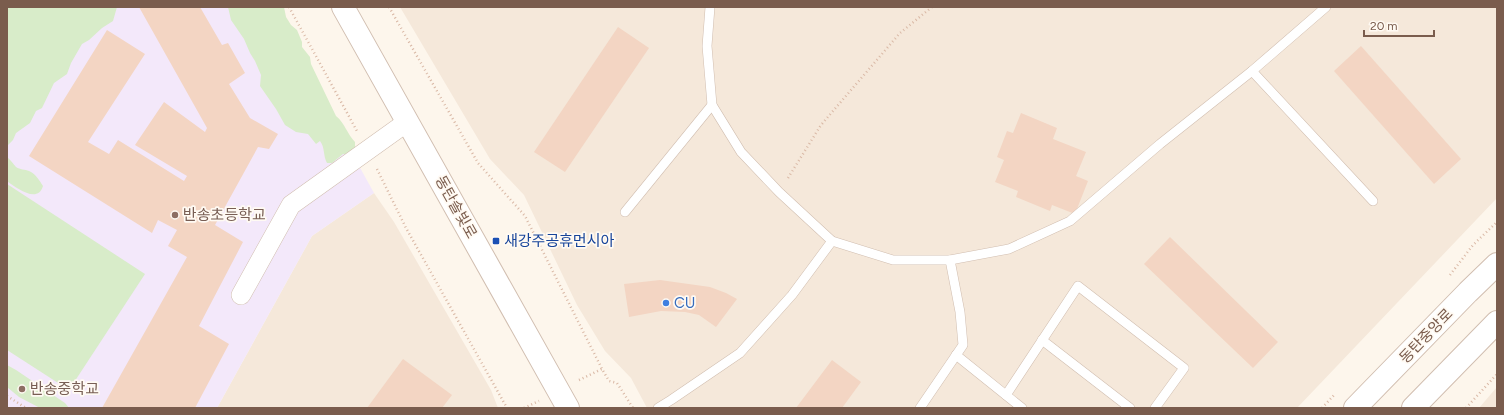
<svg xmlns="http://www.w3.org/2000/svg" width="1504" height="415" viewBox="0 0 1504 415" font-family="Figtree,'Noto Sans KR',sans-serif">
	<style>
		.residential { fill: #f5e8da }
		.education { fill: #f3e8fa }
		.green { fill: #d8ecc9 }
		.building { fill: #f3d5c3 }
		.lines { fill: none; stroke-linecap: round; stroke-linejoin: round }
		.service-casing { stroke: #d1beb0; stroke-width: 10 }
		.minor-casing { stroke: #d1beb0; stroke-width: 20 }
		.tertiary-casing { stroke: #d1beb0; stroke-width: 24 }
		.path { stroke: #d9b8a5; stroke-width: 2.5; stroke-dasharray: 1 3; stroke-linecap: butt }
		.service { stroke: #fff; stroke-width: 9 }
		.minor { stroke: #fff; stroke-width: 19 }
		.tertiary { stroke: #fff; stroke-width: 22 }
		.education-dot { fill: #8d6e63; stroke: #fffaf3; stroke-width: 1.5 }
		.transit-dot { fill: #1a4fb4; stroke: #fffaf3; stroke-width: 1.5 }
		.shop-dot { fill: #3f7fe0; stroke: #fffaf3; stroke-width: 1.5 }
		.labels { text-anchor: middle; stroke-width: 3.5; stroke-linejoin: round; paint-order: stroke }
		.street-label { font-size: 15px; fill: #7a5c4d; stroke: #fffaf3 }
		.education-label { font-size: 15px; fill: #785e54; stroke: #fffaf3; text-anchor: start }
		.transit-label { font-size: 15px; fill: #164399; stroke: #fffaf3; text-anchor: start }
		.shop-label { font-size: 15px; fill: #366cbe; stroke: #fffaf3; text-anchor: start }
	</style>
	<rect width="100%" height="100%" fill="#fdf6ec"/>
	<g class="residential">
		<polygon points="400,7 1497,7 1497,198 1297,408 647,408 631,378 605,351 577,305 524,195 490,159"/>
		<polygon points="374,193 394,222 491,390 498,408 217,408 312,236"/>
		<polygon points="1497,387 1497,408 1479,408"/>
	</g>
	<polygon class="education" points="89,7 271,7 374,193 312,236 217,408 7,408 7,127"/>
	<g class="green">
		<polygon points="7,7 117,7 113,21 102,28 89,40 82,44 71,63 67,74 54,83 42,108 36,111 30,123 16,133 13,140 7,146"/>
		<path d="M228 7H284L286 17 291 25 297 30 302 42V47L310 57 311 64 336 116C345 123 347 134 355 142V151L348 154H343L332 163H327C323 156 325 147 320 141L316 144 308 134 296 132 285 125 276 109 260 86 261 75 255 61 250 53 244 39 231 20Z"/>
		<path d="M7 157C11 160 13 164 16 167 20 170 25 169 29 171 36 174 39 180 43 186 38 204 16 188 7 181Z"/>
		<polygon points="7,184 145,274 69,390 7,350"/>
		<polygon points="7,365 16,370 65,403 69,408 40,408 19,397 7,387"/>
	</g>
	<g class="building">
		<polygon points="139,7 200,7 222,45 228,43 245,73 229,84 250,118 278,134 269,149 258,147 215,225 243,242 199,326 229,344 195,408 102,408 187,257 168,246 177,230 158,220 152,233 29,156 107,30 145,54 88,142 109,154 118,140 184,181 187,176 135,145 164,102 205,132 207,128"/>
		<polygon points="618,27 649,48 565,172 534,152"/>
		<polygon points="1361,46 1461,159 1434,184 1334,71"/>
		<polygon points="1021,113 1057,128 1053,139 1086,152 1076,176 1088,181 1075,214 1052,205 1050,211 1016,197 1018,191 995,182 1004,160 997,157 1007,131 1013,133"/>
		<polygon points="1170,237 1278,342 1253,368 1144,264"/>
		<polygon points="660,280 710,287 726,293 737,299 716,327 699,315 685,312 661,311 629,317 624,284"/>
		<polygon points="403,359 452,395 442,408 367,408"/>
		<polygon points="832,360 861,382 842,408 796,408"/>
	</g>
	<g class="lines">
		<g class="service-casing">
			<g id="service">
				<polyline points="710,7 707,46 712,105 741,152 779,192 832,241 893,260 950,260 1009,249 1070,221 1160,144 1252,71 1326,7"/>
				<polyline points="1252,71 1373,201"/>
				<polyline points="625,212 712,105"/>
				<polyline points="1042,340 1130,408"/>
				<polyline points="956,355 1022,408"/>
				<polyline points="1006,395 1078,286 1184,368 1155,408"/>
				<polyline points="658,408 671,400 740,353 792,295 832,241"/>
				<polyline points="920,408 963,345 960,312 950,260"/>
			</g>
		</g>
		<g class="minor-casing">
			<polyline id="minor" points="241,295 291,205 407,122"/>
		</g>
		<g class="tertiary-casing">
			<g id="tertiary">
				<polyline points="343,7 568,408"/>
				<polyline points="1355,408 1468,292 1497,264"/>
				<polyline points="1413,408 1497,322"/>
			</g>
		</g>
		<g class="path">
			<polyline points="289,7 357,131"/>
			<polyline points="389,7 478,163 525,216 602,369 609,381 617,383 633,408"/>
			<polyline points="377,169 406,228 507,408"/>
			<polyline points="788,178 821,125 900,33 932,7"/>
			<polyline points="1450,275 1473,245 1497,222"/>
			<polyline points="579,380 602,369"/>
			<polyline points="7,396 26,408"/>
			<polyline points="524,408 539,401"/>
			<polyline points="1322,408 1335,394"/>
			<polyline points="1466,408 1497,374"/>
		</g>
		<use href="#service" class="service"/>
		<use href="#minor" class="minor"/>
		<use href="#tertiary" class="tertiary"/>
	</g>
	<g class="education-dot">
		<circle cx="175" cy="215" r="4"/>
		<circle cx="22" cy="389" r="4"/>
	</g>
	<rect class="transit-dot" x="492" y="237" width="8" height="8" rx="2"/>
	<circle class="shop-dot" cx="666" cy="303" r="4"/>
	<g class="labels">
		<g class="street-label">
			<text transform="translate(456 207) rotate(61)" y="5">동탄솔빛로</text>
			<text transform="translate(1426 336) rotate(-46)" y="5">동탄중앙로</text>
		</g>
		<g class="education-label">
			<text x="183" y="220">반송초등학교</text>
			<text x="30" y="394">반송중학교</text>
		</g>
		<g class="transit-label">
			<text x="504" y="246">새강주공휴먼시아</text>
		</g>
		<g class="shop-label">
			<text x="674" y="308">CU</text>
		</g>
	</g>
	<rect width="1504" height="415" fill="none" stroke="#7a5c4d" stroke-width="16"/>
	<path d="M1364 30v6h70v-6" fill="none" stroke="#7a5c4d" stroke-width="2"/>
	<text x="1370" y="30" font-size="12" fill="#7a5c4d" stroke="#fffaf3" stroke-width="3" paint-order="stroke">20 m</text>
</svg>
